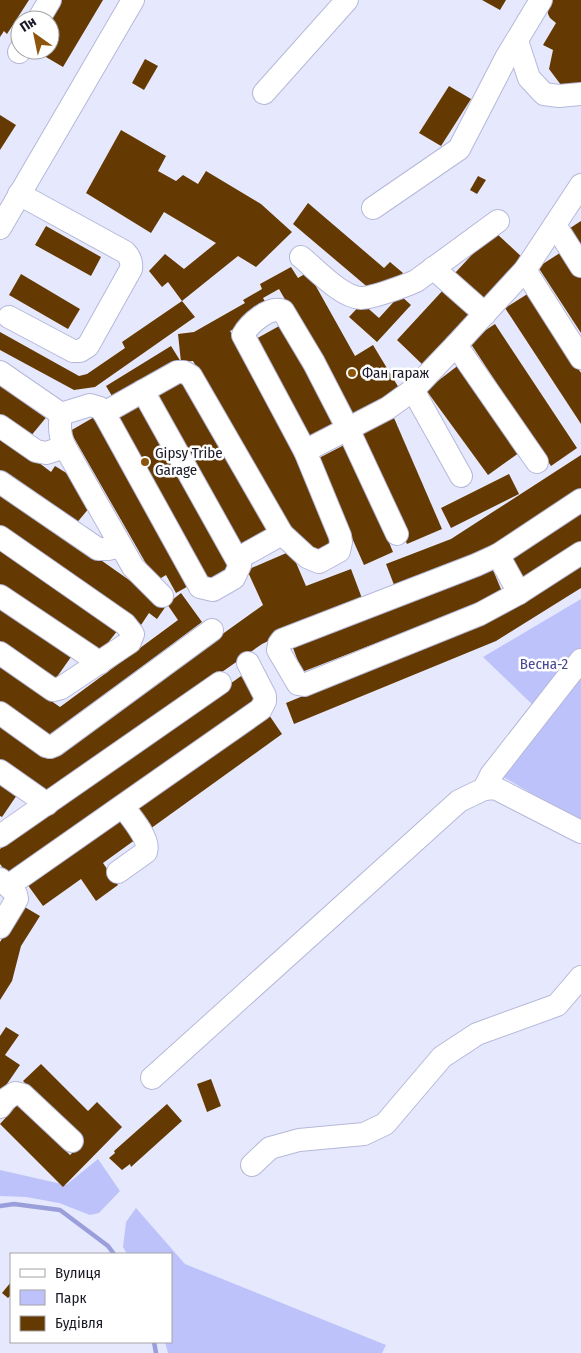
<svg xmlns="http://www.w3.org/2000/svg" width="581" height="1353" viewBox="0 0 581 1353" font-family="'Fira Sans Condensed',sans-serif">
	<style>
		.green { fill: #bdc3fa }
		.lines { fill: none; stroke-linecap: round; stroke-linejoin: round }
		.stream { stroke: #9a9fdb; stroke-width: 4.5 }
		.building { fill: #653a02 }
		.minor-casing { stroke: #b5b8d9; stroke-width: 24 }
		.minor { stroke: #fff; stroke-width: 22 }
		.poi-dot { fill: #8d550c; stroke: #fff; stroke-width: 2 }
		.labels { text-anchor: middle; stroke-width: 5; stroke-linejoin: round; paint-order: stroke }
		.poi-label { font-size: 15px; fill: #191a26; stroke: #fff; text-anchor: start }
		.park-label { font-size: 15px; fill: #46478f; stroke: #fff }
	</style>
	<rect width="100%" height="100%" fill="#e6e9fd"/>
	<g class="green">
		<polygon points="581,599 581,822 491,770 539,711 483,657"/>
		<polygon points="98,1159 120,1191 99,1213 90,1215 59,1203 26,1197 0,1196 0,1170 66,1185"/>
		<polygon points="136,1208 185,1264 386,1345 382,1353 168,1353 165,1342 171,1342 171,1254 127,1254 123,1247 126,1222"/>
	</g>
	<g class="lines">
		<g class="stream">
			<polyline points="0,1206 14,1204 60,1210 108,1246 114,1254"/>
			<polyline points="154,1342 156,1353"/>
		</g>
	</g>
	<g class="building">
		<polygon points="0,0 29,0 7,34 4,31 0,37"/>
		<polygon points="59,0 103,0 63,67 34,50 50,50 50,20"/>
		<polygon points="482,0 506,0 500,10"/>
		<polygon points="553,0 581,0 581,88 561,85 549,69 553,50 543,45 556,23 550,18 548,14 548,7"/>
		<polygon points="145,59 158,66 144,90 132,83"/>
		<polygon points="449,86 471,99 441,146 419,133"/>
		<polygon points="0,115 16,125 0,150"/>
		<polygon points="121,130 166,156 158,171 176,181 183,175 198,184 206,171 261,204 292,232 256,267 238,256 182,301 195,317 95,387 74,390 0,350 0,332 79,376 87,374 125,348 122,342 182,301 168,282 162,287 149,271 165,254 184,269 216,243 164,212 151,233 86,193"/>
		<polygon points="478,176 486,180 477,194 470,190"/>
		<polygon points="308,203 384,268 390,262 403,273 396,282 371,290 293,224"/>
		<polygon points="581,221 581,251 567,230"/>
		<polygon points="46,226 101,257 91,276 35,245"/>
		<polygon points="494,231 524,259 484,301 455,273"/>
		<polygon points="563,251 581,278 581,333 538,267"/>
		<polygon points="291,267 298,278 308,272 355,356 373,345 399,388 352,416 279,289 263,298 267,305 251,320 230,331 299,450 335,547 322,554 319,549 312,552 292,532 193,361 181,362 178,334 194,332 245,303 243,300 262,289 260,284"/>
		<polygon points="21,274 80,309 68,329 9,295"/>
		<polygon points="445,288 472,314 424,366 397,340"/>
		<polygon points="529,293 581,373 581,424 505,308"/>
		<polygon points="400,295 411,305 377,342 349,317 362,303 379,318"/>
		<polygon points="495,324 577,448 551,466 469,341"/>
		<polygon points="281,325 337,426 307,442 252,341"/>
		<polygon points="171,346 181,362 115,401 106,386"/>
		<polygon points="460,364 523,450 488,475 426,390"/>
		<polygon points="183,377 269,533 243,548 156,392"/>
		<polygon points="0,381 49,414 30,437 0,417"/>
		<polygon points="143,404 233,569 206,584 116,419"/>
		<polygon points="96,416 192,584 176,593 166,575 156,581 70,431"/>
		<polygon points="394,418 442,529 407,544 359,434"/>
		<polygon points="0,433 51,472 55,466 68,474 90,507 75,525 0,471"/>
		<polygon points="348,443 393,552 364,565 317,459"/>
		<polygon points="581,455 581,492 465,565 396,590 386,564 451,539"/>
		<polygon points="509,474 519,494 451,528 441,508"/>
		<polygon points="0,489 166,606 157,619 149,613 141,625 0,525"/>
		<polygon points="581,510 581,541 523,578 509,556"/>
		<polygon points="0,549 118,630 99,654 0,585"/>
		<polygon points="291,551 306,586 351,569 363,601 293,629 262,644 47,794 0,760 0,725 48,759 263,605 247,570"/>
		<polygon points="581,563 581,588 496,641 294,724 286,703 487,620"/>
		<polygon points="493,570 503,594 302,672 293,648"/>
		<polygon points="181,593 202,622 49,736 0,702 0,666 60,707 178,620 167,604"/>
		<polygon points="0,608 71,657 54,681 0,644"/>
		<polygon points="241,676 259,701 11,879 0,864 0,849"/>
		<polygon points="269,715 282,734 150,829 137,810"/>
		<polygon points="0,779 19,792 2,817 0,816"/>
		<polygon points="124,815 139,837 103,863 118,885 96,901 81,879 43,906 27,884"/>
		<polygon points="23,906 40,916 21,946 12,981 0,1000 0,942"/>
		<polygon points="6,1027 19,1035 5,1055 20,1065 0,1094 0,1036"/>
		<polygon points="41,1064 88,1111 97,1102 122,1127 63,1187 0,1124 18,1104 70,1155 83,1142 23,1081"/>
		<polygon points="211,1079 221,1106 207,1112 197,1084"/>
		<polygon points="167,1104 182,1121 131,1167 130,1164 122,1170 109,1158 115,1153 114,1151"/>
		<polygon points="11,1282 11,1295 8,1298 2,1293"/>
	</g>
	<g class="lines">
		<g class="minor-casing">
			<g id="minor">
				<polyline points="38,20 50,0"/>
				<polyline points="517,41 529,78 544,94 559,96 581,94"/>
				<polyline points="19,52 20,50"/>
				<polyline points="264,93 347,0"/>
				<polyline points="373,208 459,149 506,58 541,0"/>
				<polyline points="555,225 581,266"/>
				<polyline points="0,228 133,0"/>
				<path d="M301 257C316 269 341 297 361 298 372 298 405 286 416 281L498 221"/>
				<polyline points="433,268 485,314"/>
				<polyline points="525,270 581,358"/>
				<path d="M9 317 73 351H80L88 346 131 269C132 261 130 257 125 252L19 194"/>
				<polyline points="456,345 537,462"/>
				<path d="M0 372 61 414 90 405 100 408 104 413 177 372H184L191 376 282 534 307 557 319 562 339 551 341 542 340 536 305 451 243 335C249 324 270 305 283 311L314 363 348 429 397 534"/>
				<polyline points="413,390 461,476"/>
				<polyline points="104,413 200,587 213,590 234,578 240,565 143,391"/>
				<path d="M61 414C59 426 59 436 65 447L133 567 162 596"/>
				<polyline points="0,426 36,451 46,453 65,447"/>
				<polyline points="305,451 388,408 413,390 456,345 525,270 581,185"/>
				<polyline points="0,482 98,549 108,549 121,546"/>
				<polyline points="581,500 498,555 476,565 282,640 279,644 278,650 298,684 304,685 480,614 519,593 581,553"/>
				<polyline points="0,537 125,624 133,634 130,642 61,688 53,690 0,653"/>
				<polyline points="498,555 519,593"/>
				<polyline points="237,559 282,534"/>
				<polyline points="0,596 100,663"/>
				<polyline points="0,713 46,746 50,747 55,745 212,630"/>
				<polyline points="0,771 47,804"/>
				<polyline points="484,789 491,775 581,660"/>
				<polyline points="0,836 220,683"/>
				<path d="M118 872 146 852C151 839 130 817 123 806"/>
				<polyline points="0,879 8,886 261,709 265,701 265,696 248,663"/>
				<polyline points="0,927 17,899 16,894 8,886"/>
				<polyline points="152,1078 459,801 484,789 495,788 581,832"/>
				<polyline points="0,1107 6,1099 15,1093 23,1095 72,1141"/>
				<polyline points="252,1165 270,1148 299,1140 364,1134 385,1124 442,1057 477,1034 557,1005 581,977"/>
			</g>
		</g>
		<use href="#minor" class="minor"/>
	</g>
	<g class="poi-dot">
		<circle cx="352" cy="373" r="5"/>
		<circle cx="145" cy="462" r="5"/>
	</g>
	<g class="labels">
		<g class="poi-label">
			<text x="362" y="378">Фан гараж</text>
			<text x="155" y="458">Gipsy Tribe<tspan x="155" dy="17">Garage</tspan></text>
		</g>
		<g class="park-label">
			<text x="544" y="669">Весна-2</text>
		</g>
	</g>
	<rect x="10" y="1253" width="162" height="90" fill="#ffffff" stroke="#a3a3a8"/>
	<rect x="20" y="1269" width="25" height="8" fill="#ffffff" stroke="#a3a3a8"/>
	<text x="55" y="1278" font-size="15" fill="#191a26">Вулиця</text>
	<rect x="20" y="1290" width="25" height="15" fill="#bdc3fa" stroke="#a3a3a8"/>
	<text x="55" y="1303" font-size="15" fill="#191a26">Парк</text>
	<rect x="20" y="1316" width="25" height="15" fill="#653a02" stroke="#a3a3a8"/>
	<text x="55" y="1328" font-size="15" fill="#191a26">Будівля</text>
	<g transform="translate(35 35) rotate(327)"><circle r="24" fill="#ffffff" stroke="#a3a3a8"/>
	<path d="M0-4L9 19L0 12L-9 19Z" fill="#8d550c"/>
	<text y="-8" font-size="14" font-weight="bold" text-anchor="middle" fill="#191a26">Пн</text>
	</g>
</svg>
